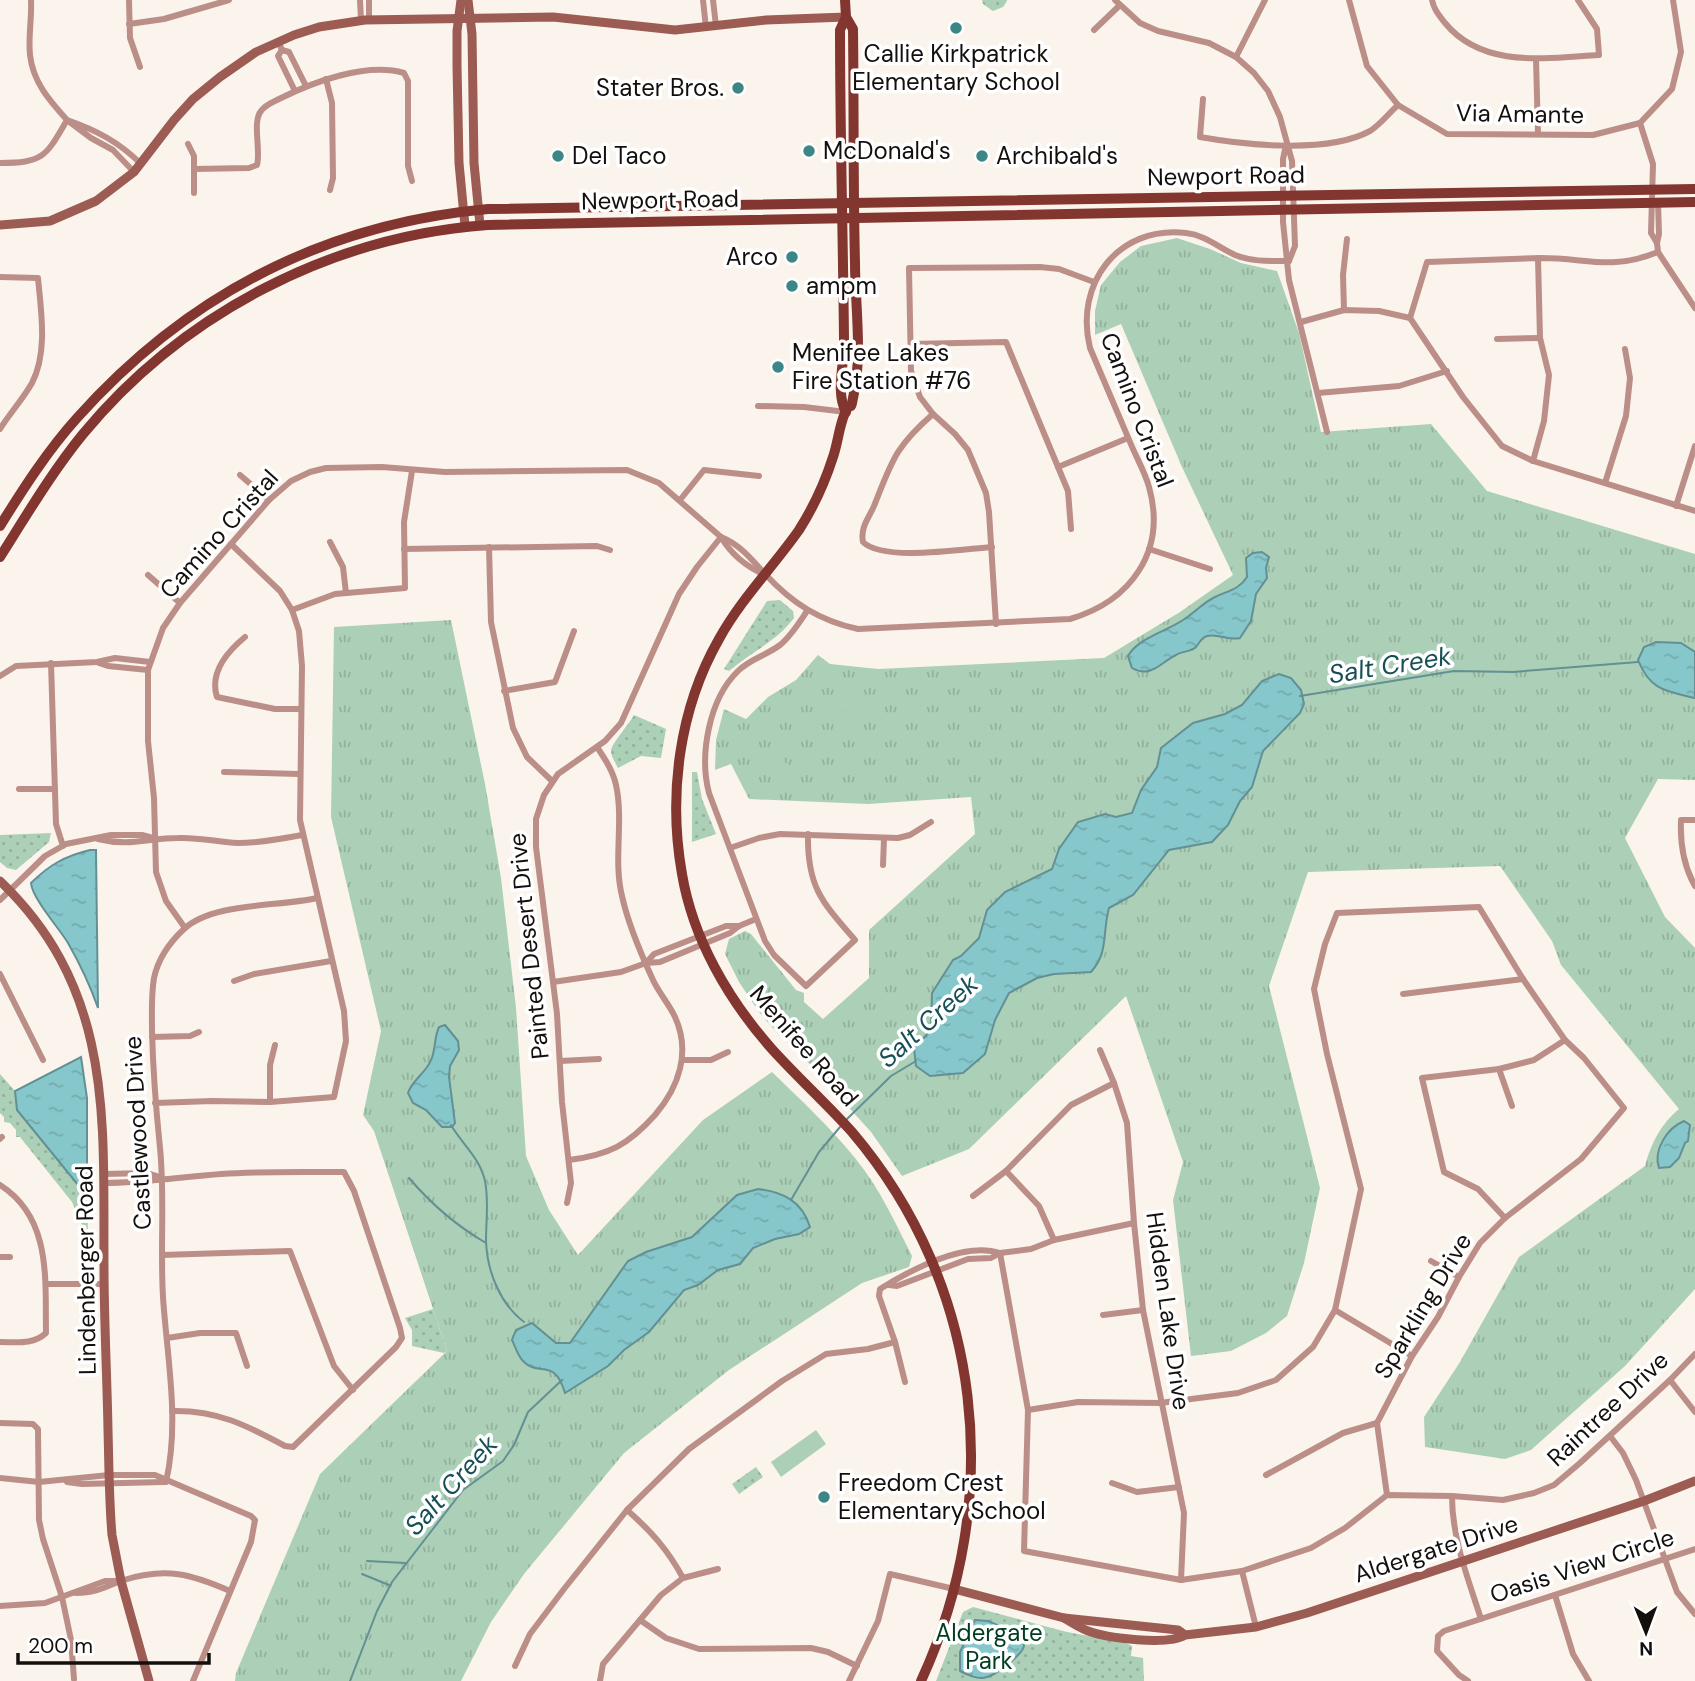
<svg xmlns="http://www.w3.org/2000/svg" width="1695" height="1681" viewBox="0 0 1695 1681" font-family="'DM Sans',sans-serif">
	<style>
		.grass { fill: url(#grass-tufts) }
		.park { fill: url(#park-dots) }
		.pitch { fill: #accfb7 }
		.water { fill: url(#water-ripples); stroke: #639093; stroke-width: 2 }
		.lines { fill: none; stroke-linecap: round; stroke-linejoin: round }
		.stream { stroke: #639093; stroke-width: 2 }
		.street { stroke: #bc8e88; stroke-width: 6 }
		.secondary { stroke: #9c5c54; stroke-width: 9 }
		.primary { stroke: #833630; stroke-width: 10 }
		.poi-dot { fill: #3d8687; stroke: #fff; stroke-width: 2.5 }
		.labels { text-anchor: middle; stroke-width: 7; stroke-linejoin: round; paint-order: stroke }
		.poi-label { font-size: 24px; fill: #120f0d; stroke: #fff; text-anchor: start }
		.street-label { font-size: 24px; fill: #120f0d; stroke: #fff }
		.park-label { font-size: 24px; fill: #003d20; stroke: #fff }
		.water-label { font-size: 26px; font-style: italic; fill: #164f54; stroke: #fff }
	</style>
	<defs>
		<pattern id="grass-tufts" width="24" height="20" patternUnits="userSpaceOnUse" patternTransform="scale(1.75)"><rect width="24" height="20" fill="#accfb7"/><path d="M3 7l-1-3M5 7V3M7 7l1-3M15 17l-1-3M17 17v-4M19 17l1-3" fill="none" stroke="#93b19c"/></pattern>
		<pattern id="park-dots" width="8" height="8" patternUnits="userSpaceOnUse" patternTransform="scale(1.75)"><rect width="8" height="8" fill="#accfb7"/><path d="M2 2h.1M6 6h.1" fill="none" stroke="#93b19c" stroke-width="1.8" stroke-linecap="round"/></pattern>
		<pattern id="water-ripples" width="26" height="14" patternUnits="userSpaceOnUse" patternTransform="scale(1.75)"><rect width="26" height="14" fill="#86c7cc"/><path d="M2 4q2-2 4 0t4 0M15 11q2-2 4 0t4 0" fill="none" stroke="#73aaae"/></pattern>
	</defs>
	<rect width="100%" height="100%" fill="#fbf4ec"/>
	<g class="grass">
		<path d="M1177 238 1210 249 1241 263 1277 271 1299 333 1321 432 1431 424 1487 491 1695 554V780L1658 779 1625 838 1665 917 1695 948V1289L1625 1366 1531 1450 1505 1459 1425 1447 1424 1417 1460 1362 1519 1257 1645 1166C1651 1143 1661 1124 1679 1109L1561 965 1552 941 1500 866 1308 872 1269 986 1320 1188 1304 1263 1287 1316 1266 1333 1231 1351 1191 1356 1173 1200 1183 1162 1126 996 969 1149 902 1176 871 1132 796 1049 779 1035 759 1012 739 982 725 954 729 939 745 931 751 934 796 990 804 993V1002L823 1019 869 978V930L975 834 971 797 868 804 749 799 731 764 715 770 716 740 724 709 746 719 768 697 796 680 818 655 830 664 878 669 1104 658 1180 612 1233 575 1182 467 1121 324 1095 335V311L1101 285 1120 262 1141 246Z"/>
		<path d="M451 620 485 784 501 878 516 1008 526 1156 549 1210 578 1255 703 1120 772 1072C801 1100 830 1127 855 1158 879 1187 895 1222 912 1256L909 1267 862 1283 729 1370 624 1453 524 1574 491 1622 461 1681H235L236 1673 320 1474 447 1351 374 1131 363 1115 381 1031 331 817 334 627Z"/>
	</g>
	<g class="park">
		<polygon points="982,0 1007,0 1007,1 1003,7 993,11 983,4"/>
		<path d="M780 600 793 611 794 618C776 642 751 652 729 671L724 669 767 601Z"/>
		<path d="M634 715 666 729 661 758 641 756 618 768C615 762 611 756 611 751 611 744 630 723 634 715Z"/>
		<polygon points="692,772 697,772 702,799 716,834 692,842"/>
		<polygon points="51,833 49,842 16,870 7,868 0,862 0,835"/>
		<polygon points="0,1074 15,1091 17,1110 87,1196 88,1230 84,1230 72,1202 20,1137 16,1137 16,1130 10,1123 4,1122 4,1117 0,1113"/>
		<polygon points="433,1309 447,1351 444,1353 412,1346 412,1330 405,1318"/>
		<polygon points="756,1467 763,1477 739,1494 732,1484"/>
		<polygon points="973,1607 1067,1632 1126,1643 1132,1646 1131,1656 1143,1658 1144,1681 936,1681 963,1612"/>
	</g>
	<g class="pitch">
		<polygon points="847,698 864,703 867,712 862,714 840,711 837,706 839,702"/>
		<polygon points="776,753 789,766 788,770 780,773 765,763 764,759 767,754"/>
		<polygon points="816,1430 826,1444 781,1477 771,1462"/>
	</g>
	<g class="water">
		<path d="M1262 552 1269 557 1266 568 1267 578 1256 594 1251 621 1240 638C1228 641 1218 633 1207 636 1201 638 1200 642 1196 647 1191 652 1182 651 1176 655 1161 662 1151 679 1132 668L1128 656C1138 638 1167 631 1183 620 1194 613 1204 602 1215 597 1227 591 1239 590 1247 577L1246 558 1253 553Z"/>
		<path d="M1656 642 1681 643 1695 652V698C1665 691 1650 690 1638 660L1644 647Z"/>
		<path d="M1279 674 1291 678 1301 690 1304 704 1300 713 1263 751 1252 787 1240 801 1228 825 1212 842 1169 850 1133 895 1109 908C1102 933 1109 952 1091 972L1054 974 1037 978 1009 993 995 1020 985 1054 963 1073 930 1076 916 1066 914 1048 931 1030 932 993 953 960 961 956 979 938 987 910 1005 892 1052 869 1059 849 1078 822 1105 814 1116 817 1132 813 1141 790 1157 767 1161 748 1193 723 1225 714 1242 705 1262 681Z"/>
		<path d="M90 850H96L98 1008C90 985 80 964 68 943 59 928 32 898 31 883 49 865 65 856 90 850Z"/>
		<path d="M445 1025 458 1041 459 1050 450 1066 449 1077 455 1123 452 1127H442L426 1110 413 1103 408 1093C412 1080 426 1073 431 1060 436 1049 434 1037 439 1027Z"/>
		<polygon points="81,1057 87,1098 87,1196 17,1110 15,1091"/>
		<path d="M1684 1121 1690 1125 1688 1141 1685 1143 1679 1158 1670 1167 1659 1168C1653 1150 1667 1128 1684 1121Z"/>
		<path d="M758 1189C783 1192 802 1201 810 1227L799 1234 775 1239 753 1248 740 1264 718 1270 698 1285 684 1290 649 1332 624 1350 608 1366 565 1393C554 1356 539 1378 523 1361 518 1356 515 1346 512 1340L516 1330 532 1323 556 1343H570L628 1261 646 1252 692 1237 737 1195Z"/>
		<path d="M975 1620 988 1621 1020 1635C1021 1638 1024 1642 1024 1645 1024 1654 995 1675 987 1677 978 1680 968 1675 960 1671V1652Z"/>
	</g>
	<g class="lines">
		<g class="stream">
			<polyline points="1300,696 1454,671 1513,672 1638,662"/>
			<polyline points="846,1120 891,1076 916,1061"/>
			<path d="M451 1125C462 1144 480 1158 485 1181 489 1201 486 1220 486 1241 487 1271 500 1304 524 1322"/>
			<path d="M409 1178C432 1205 455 1225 486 1243"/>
			<polyline points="791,1200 819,1152 840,1127"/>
			<polyline points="367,1561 405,1563"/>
			<polyline points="362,1574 389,1585"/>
			<polyline points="350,1681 377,1611 392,1582 463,1490 503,1461 514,1445 528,1412 562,1380"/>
		</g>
		<g class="street">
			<polyline points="129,0 130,38 140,67"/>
			<polyline points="360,0 361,20"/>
			<polyline points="703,0 706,28"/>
			<polyline points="713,0 716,26"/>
			<polyline points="1115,0 1140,23 1158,31 1209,43 1236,57 1254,73 1268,91 1280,117 1292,161 1295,246 1289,261"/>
			<polyline points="1349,0 1367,66 1398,105 1447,134 1593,135 1640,123"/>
			<path d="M1432 0C1434 10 1439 15 1445 23 1483 69 1546 58 1599 55L1597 29 1578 0"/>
			<polyline points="369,20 369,0"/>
			<polyline points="129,24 164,19 229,0"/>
			<polyline points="1094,30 1119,6"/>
			<polyline points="278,41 282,50 289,52 306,86"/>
			<polyline points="282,50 278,56 295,91"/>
			<polyline points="1236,57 1265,0"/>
			<polyline points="1536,59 1538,134"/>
			<polyline points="326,79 332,103 333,178 330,190"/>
			<path d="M1203 99 1200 137C1245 145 1328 154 1370 131 1380 125 1389 113 1398 105"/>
			<polyline points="1640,123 1653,164 1651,233 1657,243 1658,252 1695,308"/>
			<polyline points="1640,123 1672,89 1681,52 1673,0"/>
			<polyline points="188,144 194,156 194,193"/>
			<polyline points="1286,145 1283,159 1283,222 1289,280 1327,432"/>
			<path d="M0 163C44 163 46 156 67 120 49 100 33 82 30 55 28 37 32 18 31 0"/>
			<path d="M194 169 249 168 257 165C261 150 252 122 261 111 265 105 273 102 279 99 313 82 366 62 404 73L408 81V166L412 181"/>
			<path d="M134 172 113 150 91 138 67 120C96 130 119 142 141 164"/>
			<polyline points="1657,243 1659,234 1658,202"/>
			<path d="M0 277 38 278C41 311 48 352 32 383 23 399 10 413 0 429"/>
			<polyline points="1344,310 1343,275 1347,239"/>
			<path d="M1410 318 1427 262C1465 261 1503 259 1541 258 1588 258 1611 271 1658 252"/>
			<polyline points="1301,322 1344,310 1379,311 1410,318 1463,397 1502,446 1533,461 1695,511"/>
			<polyline points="1497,339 1540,338"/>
			<polyline points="911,344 1006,342 1068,491 1071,529"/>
			<polyline points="1318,393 1399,386 1447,371"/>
			<polyline points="758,406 804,407 846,412"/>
			<path d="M933 414C895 447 892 461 874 506 869 518 860 527 863 542 883 562 963 549 992 547"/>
			<polyline points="1533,461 1544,421 1549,375 1540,338 1538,258"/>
			<polyline points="1058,467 1128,438"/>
			<polyline points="240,475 269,500"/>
			<polyline points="1605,483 1626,416 1630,378 1625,349"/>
			<polyline points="680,500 704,470 759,476"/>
			<polyline points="1676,506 1695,446"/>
			<path d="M721 537C741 545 752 560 766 575 792 603 820 621 858 629L1070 619C1131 601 1167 551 1149 487 1145 472 1136 457 1130 442 1117 411 1103 379 1090 348 1074 284 1118 225 1186 233 1205 235 1218 247 1235 255 1252 262 1271 261 1289 261"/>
			<polyline points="330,542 343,567 346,593"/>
			<polyline points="489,547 491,622 513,728 527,757 552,781"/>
			<polyline points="404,549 597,546 610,550"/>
			<polyline points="1149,549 1210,569"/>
			<polyline points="148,575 180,603"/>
			<polyline points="292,610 335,594 405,588 404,522 412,471"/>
			<path d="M807 611C799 623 791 636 780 645 767 655 750 659 738 671 709 699 699 755 709 793L765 941 774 955 806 986 855 940C822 902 807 887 808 834"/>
			<polyline points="996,624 989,512 986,493 968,450 955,434 933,414 920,397 911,371 909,268 1040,267 1059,269 1094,282"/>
			<path d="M245 637C228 651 209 672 217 697L275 709H301"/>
			<polyline points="51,663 56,824 63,846"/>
			<polyline points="99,663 108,666 148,670"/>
			<polyline points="0,676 16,666 97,662 115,658 150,662"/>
			<polyline points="504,691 555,682 574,631"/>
			<polyline points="224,772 299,774"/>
			<polyline points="19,789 55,789"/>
			<path d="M1695 820H1681C1680 844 1683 865 1695 886"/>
			<path d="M98 839C130 847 148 838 178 838 198 837 218 842 238 843 260 843 281 839 302 835"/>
			<polyline points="730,848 759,838 780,834 898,838 910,835 931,822"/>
			<polyline points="883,865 884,839"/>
			<polyline points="0,900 45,856 66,844 111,835 142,835 153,838"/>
			<path d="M185 928 166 901 156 872 154 798 148 741V670L163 628 180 603 269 500 291 481 310 472 326 468 382 467 445 472 627 470 659 483 721 537C731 554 747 567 765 575"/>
			<polyline points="646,963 654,954 726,926 739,926"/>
			<polyline points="0,974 43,1060"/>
			<polyline points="234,981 254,974 331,961"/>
			<polyline points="553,982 621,972 646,963 660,962 730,933 739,926 756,919"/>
			<polyline points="1403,994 1523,979"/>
			<polyline points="152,1037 190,1036 199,1032"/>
			<polyline points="1100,1050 1114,1083 1127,1123 1134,1223 1143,1310 1184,1513 1181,1580"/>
			<polyline points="682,1060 711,1060 728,1052"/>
			<polyline points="560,1061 599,1059"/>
			<polyline points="1499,1069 1512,1106"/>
			<polyline points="270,1102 270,1065 275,1045"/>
			<polyline points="155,1103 212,1101 270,1102 334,1097 346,1041 344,1011 300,820 302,666 299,631 292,610 280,591 231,544"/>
			<polyline points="0,1139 2,1137"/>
			<path d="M569 1160C609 1155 628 1145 655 1115 679 1087 691 1052 675 1017 669 1004 659 993 653 980 641 954 628 924 622 896 613 860 624 821 616 785 613 771 605 759 597 747"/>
			<polyline points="1006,1171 1039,1206 1054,1240"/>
			<polyline points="103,1174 147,1173 160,1177"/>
			<path d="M104 1183C143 1183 181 1177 221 1174 262 1171 303 1172 344 1172L354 1191 400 1328 402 1338 396 1347 293 1447 285 1446C246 1425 217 1410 172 1411"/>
			<path d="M0 1185C52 1218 45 1280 46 1333 33 1345 17 1342 0 1342"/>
			<polyline points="973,1196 1006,1171 1071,1105 1114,1083"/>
			<polyline points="567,1203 571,1183 562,1102 557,1014 536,847 536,819 544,795 558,774 605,741 621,723 679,594 697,567 721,537"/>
			<polyline points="1505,1218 1478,1189 1444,1172 1422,1078 1499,1069 1534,1060 1565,1040"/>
			<polyline points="1000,1253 1028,1410 1024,1551 1181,1580 1242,1571 1311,1548 1345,1528 1387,1495 1452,1496 1503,1500 1534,1493 1554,1485 1580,1463 1670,1380 1695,1354"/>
			<polyline points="162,1255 290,1251 334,1366 353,1390"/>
			<polyline points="0,1257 10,1257"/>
			<polyline points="1431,1261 1459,1277"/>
			<polyline points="46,1284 104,1284"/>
			<polyline points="889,1285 897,1286 968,1259 991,1258 1000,1253 1031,1249 1054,1240 1134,1223"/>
			<polyline points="1335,1310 1412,1356"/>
			<polyline points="1103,1315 1143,1310"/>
			<polyline points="167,1338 200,1333 236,1333 247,1366"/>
			<polyline points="1670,1380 1695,1412"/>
			<path d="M905 1382 895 1342 879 1296 880 1289C909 1271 964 1241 1000 1253"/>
			<polyline points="1028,1410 1078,1402 1160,1403 1238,1393 1276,1380 1313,1347 1335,1310 1361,1189 1327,1054 1314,989 1325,944 1337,913 1479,907 1523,979 1565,1040 1584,1058 1624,1108 1581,1159 1505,1218 1480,1243 1459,1277 1438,1317 1412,1356 1377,1423 1387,1495"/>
			<polyline points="0,1423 33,1424 38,1429 39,1520 43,1539 62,1597 71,1640 74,1679"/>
			<polyline points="1610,1436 1623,1453 1636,1480 1677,1592 1695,1614"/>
			<polyline points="1266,1475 1343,1433 1377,1423"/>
			<polyline points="0,1478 39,1482 109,1475 155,1475 251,1516 255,1520 251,1542 193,1681"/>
			<polyline points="67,1482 82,1484 164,1482"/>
			<path d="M166 1482C180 1421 167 1358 163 1297 160 1247 165 1197 160 1148 156 1109 153 1070 152 1031 152 1014 151 996 154 978 158 959 170 942 184 929 213 902 279 907 317 898"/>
			<polyline points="1112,1483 1137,1492 1179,1487"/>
			<path d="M1452 1496C1452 1539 1468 1578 1481 1619"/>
			<path d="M627 1510C651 1531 668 1550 683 1578"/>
			<polyline points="1242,1571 1256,1627"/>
			<path d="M76 1593C100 1592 103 1587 124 1580 166 1567 191 1574 230 1591"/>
			<polyline points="1555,1595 1573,1654 1589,1681"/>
			<polyline points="0,1606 45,1603 105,1581 119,1581"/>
			<polyline points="640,1620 666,1638 699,1649 811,1648 828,1652 857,1666"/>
			<polyline points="515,1666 530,1634 564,1589 627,1510 689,1449 782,1381 826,1354 868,1349 895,1342"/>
			<polyline points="600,1681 603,1664 661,1595 683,1578 718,1569"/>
			<polyline points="849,1681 878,1621 890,1574 954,1589"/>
			<polyline points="1468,1681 1459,1675 1437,1651 1438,1636 1444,1631 1695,1549"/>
		</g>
		<g class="secondary">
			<polyline points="461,0 457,31 457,66 459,163 465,226"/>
			<polyline points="468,0 472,34 474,163 480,225"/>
			<polyline points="0,225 50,221 96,201 134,172 174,120 193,99 220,77 256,52 294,35 319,27 365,20 553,17 675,30 766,20 846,17"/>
			<path d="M0 881C115 991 103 1121 104 1266 104 1320 107 1375 108 1430 109 1465 109 1500 112 1535L121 1581 149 1681"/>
			<polyline points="954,1589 1064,1618 1178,1630 1185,1635"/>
			<path d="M1064 1618C1072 1623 1080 1628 1088 1631 1107 1638 1168 1646 1185 1635L1256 1627 1307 1613 1644 1501 1695 1481"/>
		</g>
		<g class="primary">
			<path d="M845 0 846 17 840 30C840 133 843 236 844 339 845 362 835 392 846 412"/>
			<path d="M846 17 853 29C854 107 853 185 855 263 855 306 863 355 853 398 850 414 852 398 845 413 839 426 838 443 833 457 825 482 813 508 799 530 773 567 741 599 719 639 679 709 668 795 682 874 693 939 728 999 771 1048 797 1077 826 1103 852 1132 984 1287 1005 1499 921 1681"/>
			<path d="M0 526C23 489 48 450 77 418 187 295 324 224 488 209L1695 189"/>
			<path d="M0 557C26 516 52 472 83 434 183 313 332 236 488 225L1695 202"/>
		</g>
	</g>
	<g class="poi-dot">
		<circle cx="956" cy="28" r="7"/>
		<circle cx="738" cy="88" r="7"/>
		<circle cx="809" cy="151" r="7"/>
		<circle cx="558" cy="156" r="7"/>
		<circle cx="982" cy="156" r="7"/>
		<circle cx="792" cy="257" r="7"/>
		<circle cx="792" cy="286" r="7"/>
		<circle cx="778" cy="367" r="7"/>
		<circle cx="824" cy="1497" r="7"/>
	</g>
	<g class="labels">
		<g class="poi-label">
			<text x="956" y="62" text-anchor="middle">Callie Kirkpatrick<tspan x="956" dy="28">Elementary School</tspan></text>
			<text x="724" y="96" text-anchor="end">Stater Bros.</text>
			<text x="823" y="159">McDonald's</text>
			<text x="572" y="164">Del Taco</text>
			<text x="996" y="164">Archibald's</text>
			<text x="778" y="265" text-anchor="end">Arco</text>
			<text x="806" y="294">ampm</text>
			<text x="792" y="361">Menifee Lakes<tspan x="792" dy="28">Fire Station #76</tspan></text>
			<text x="838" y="1491">Freedom Crest<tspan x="838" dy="28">Elementary School</tspan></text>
		</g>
		<g class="street-label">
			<text transform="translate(1520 114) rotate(1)" y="8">Via Amante</text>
			<text transform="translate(1226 176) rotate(-1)" y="8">Newport Road</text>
			<text transform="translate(660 200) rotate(-1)" y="8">Newport Road</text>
			<text transform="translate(1137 410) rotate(69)" y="8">Camino Cristal</text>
			<text transform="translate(219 534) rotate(-48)" y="8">Camino Cristal</text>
			<text transform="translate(529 946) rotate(-96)" y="8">Painted Desert Drive</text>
			<text transform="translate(804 1046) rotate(49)" y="8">Menifee Road</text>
			<text transform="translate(138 1133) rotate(-93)" y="8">Castlewood Drive</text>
			<text transform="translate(86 1270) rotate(-91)" y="8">Lindenberger Road</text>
			<text transform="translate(1423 1306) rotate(-59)" y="8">Sparkling Drive</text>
			<text transform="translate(1168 1311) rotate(82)" y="8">Hidden Lake Drive</text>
			<text transform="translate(1608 1409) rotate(-43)" y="8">Raintree Drive</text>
			<text transform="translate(1436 1549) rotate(-18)" y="8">Aldergate Drive</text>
			<text transform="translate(1582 1566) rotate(-18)" y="8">Oasis View Circle</text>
		</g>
		<g class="park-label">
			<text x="989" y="1641">Aldergate<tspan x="989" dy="28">Park</tspan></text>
		</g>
		<g class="water-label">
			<text transform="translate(1390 665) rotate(-9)" y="9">Salt Creek</text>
			<text transform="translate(928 1021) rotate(-42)" y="9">Salt Creek</text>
			<text transform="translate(451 1485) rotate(-48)" y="9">Salt Creek</text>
		</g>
	</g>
	<g transform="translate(1646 1632) rotate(179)" stroke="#ffffff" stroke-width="5" paint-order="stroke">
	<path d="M0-5L12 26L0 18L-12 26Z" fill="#120f0d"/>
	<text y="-10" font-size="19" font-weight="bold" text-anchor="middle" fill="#120f0d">N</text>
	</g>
	<path d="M18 1653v10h191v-10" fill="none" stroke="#120f0d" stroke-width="3.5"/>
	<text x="28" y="1653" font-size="21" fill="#120f0d" stroke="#ffffff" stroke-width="5" paint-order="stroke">200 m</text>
</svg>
